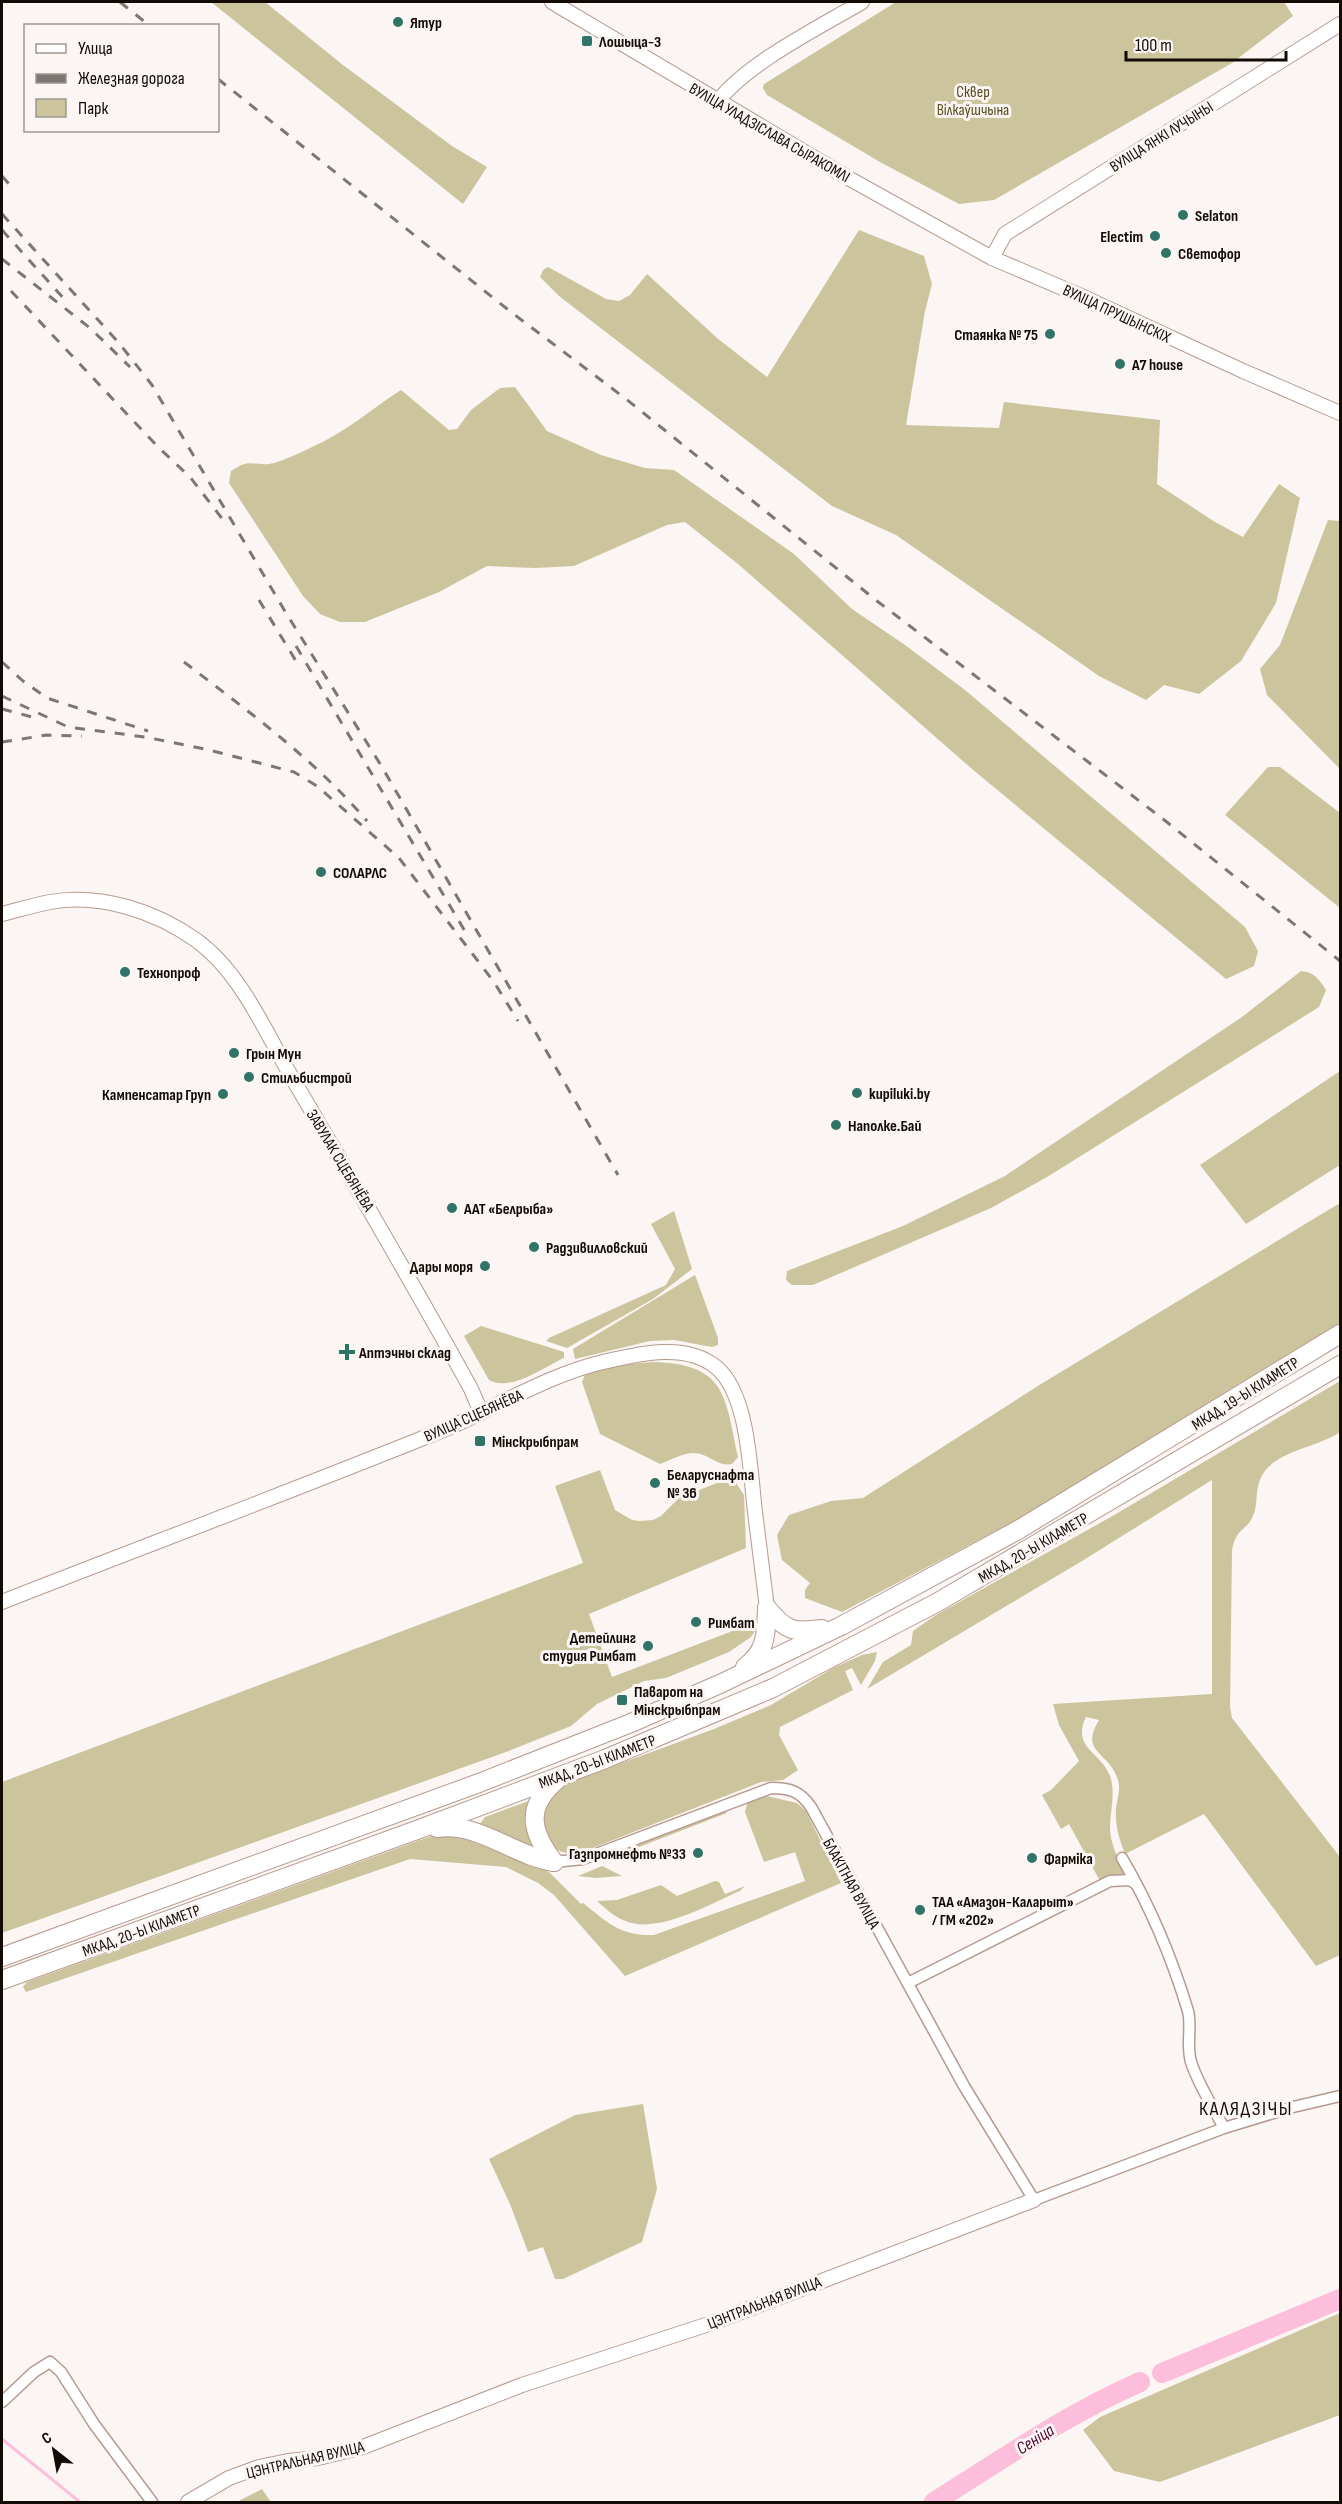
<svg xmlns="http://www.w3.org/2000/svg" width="1342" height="2504" viewBox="0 0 1342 2504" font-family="'Sofia Sans Condensed',sans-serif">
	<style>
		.green { fill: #ccc49d }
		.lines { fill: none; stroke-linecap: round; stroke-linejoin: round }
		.stream { stroke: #fdbedc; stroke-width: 3 }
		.river { stroke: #fdbedc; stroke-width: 20 }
		.street-casing { stroke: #b69a8f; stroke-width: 13 }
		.secondary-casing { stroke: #b69a8f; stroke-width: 16 }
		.highway-casing { stroke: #b69a8f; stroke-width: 20 }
		.street { stroke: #fff; stroke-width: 10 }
		.secondary { stroke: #fff; stroke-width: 14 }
		.highway { stroke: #fff; stroke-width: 18 }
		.rail { stroke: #7d7672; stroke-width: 3; stroke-dasharray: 10 10; stroke-linecap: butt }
		.poi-dot { fill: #307467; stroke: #fbf5f3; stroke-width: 2 }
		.labels { text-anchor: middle; stroke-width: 6; stroke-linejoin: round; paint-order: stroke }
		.poi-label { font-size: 16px; font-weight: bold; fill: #130a06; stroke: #fbf5f3; text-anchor: start }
		.park-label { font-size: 16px; fill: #574d1e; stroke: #fbf5f3 }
		.street-label { font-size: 16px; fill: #130a06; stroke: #fbf5f3 }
		.water-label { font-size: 18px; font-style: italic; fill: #510936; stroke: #fbf5f3 }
		.quarter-label { font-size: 20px; letter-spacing: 1.5px; fill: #130a06; stroke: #fbf5f3 }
	</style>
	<rect width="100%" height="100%" fill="#fbf5f3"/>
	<g class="green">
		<polygon points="211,2 265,2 343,65 452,146 487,167 463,204"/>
		<polygon points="896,2 1284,2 1293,16 1232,63 994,200 959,204 880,162 767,95 763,88 764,84"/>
		<polygon points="859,230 924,256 932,284 925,311 906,425 999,428 1004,402 1160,420 1157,484 1215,522 1243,537 1279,484 1300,498 1276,603 1241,661 1199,694 1164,685 1146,700 1099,676 896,535 832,506 559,296 540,277 543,270 548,267 606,299 619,301 630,295 647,274 717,338 767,377"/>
		<path d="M515 387 547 431 601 455 645 468 674 470 794 554 852 609 905 645 965 690 1245 927 1258 951 1254 966 1226 979 972 769 738 564 685 522 667 525 574 566 535 568 487 566 439 592 365 622H340L320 614 303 596 229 483 231 471C252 456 254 468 274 463 287 459 300 453 312 447 345 433 371 409 401 390L449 430 457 429 471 410 500 388Z"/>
		<polygon points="1328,520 1340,521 1340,769 1267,695 1260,669 1280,645"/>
		<polygon points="1268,767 1280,767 1340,813 1340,908 1225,815"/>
		<path d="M1301 971C1314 972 1319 979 1326 990L1319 1007 1047 1177 991 1208 813 1285H792L786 1280 787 1271 903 1226 1005 1176 1242 1017Z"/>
		<polygon points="1340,1071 1340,1165 1246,1224 1200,1165"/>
		<polygon points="1340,1203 1340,1326 1028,1514 842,1612 805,1598 805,1590 810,1583 782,1560 777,1535 789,1515 831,1501 863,1498 1041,1384"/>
		<polygon points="674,1211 692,1269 653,1299 567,1348 546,1341 549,1338 666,1285 675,1269 651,1224"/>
		<polygon points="695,1275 718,1338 718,1345 712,1347 674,1340 650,1341 575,1359 573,1349"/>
		<path d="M481 1326 564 1352V1358C544 1367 511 1392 489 1380L464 1336Z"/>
		<path d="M653 1362C726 1364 725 1395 738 1457L732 1464C716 1467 708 1452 692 1453 682 1454 670 1460 660 1464L600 1434 582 1382C583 1380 584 1376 586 1374 594 1366 641 1363 653 1362Z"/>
		<path d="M1340 1381V1432C1318 1448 1270 1451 1260 1480 1255 1492 1258 1505 1253 1516 1247 1531 1237 1526 1232 1550L1230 1707 1232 1718 1340 1857V1955L1316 1966 1204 1814 1125 1854C1119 1838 1115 1826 1116 1808 1117 1799 1121 1789 1118 1780 1109 1751 1079 1754 1099 1720L1086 1717C1071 1748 1101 1752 1110 1776 1116 1793 1110 1811 1110 1828 1110 1843 1118 1858 1124 1872L1120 1876 1100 1881 1069 1824 1061 1829 1042 1795 1051 1790 1079 1761 1059 1725 1053 1704 1212 1694V1480L1082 1561 867 1689 883 1662 911 1645 913 1631 936 1615 1116 1514Z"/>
		<polygon points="600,1470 615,1510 632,1520 640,1521 653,1520 661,1516 679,1498 727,1479 734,1480 744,1495 746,1548 589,1614 612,1677 730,1632 747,1621 754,1620 757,1628 751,1637 729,1652 666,1678 644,1681 597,1704 571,1726 506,1752 2,1933 2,1782 583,1563 555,1486"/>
		<path d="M877 1652 875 1661 861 1685 852 1668 845 1671 853 1690 780 1727 779 1735 798 1770 783 1780 761 1782 585 1851C570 1855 561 1854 548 1844L541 1811 551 1789 714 1729 771 1705 833 1668 862 1655Z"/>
		<path d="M762 1795 797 1803 806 1811 841 1883 625 1976 554 1895 538 1883 506 1867 410 1859 26 1992 23 1987 27 1982 434 1835 454 1831 533 1862 550 1873 581 1904 583 1903C608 1923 620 1936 654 1935L805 1881 795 1852 764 1862 745 1812 748 1801Z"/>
		<path d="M534 1799C524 1825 524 1833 540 1855L483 1831 480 1824 485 1817Z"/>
		<polygon points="724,1811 727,1813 626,1852 621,1850"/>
		<polygon points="602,1866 622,1876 596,1878 578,1876"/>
		<path d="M715 1881 719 1882 725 1894 745 1886 740 1891C709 1904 656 1936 623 1920 613 1916 605 1908 597 1901L617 1900 661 1885 677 1896Z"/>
		<polygon points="643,2104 657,2189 642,2242 563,2279 555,2279 543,2247 528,2252 510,2204 489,2159 575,2115"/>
		<polygon points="1340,2313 1340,2415 1160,2482 1114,2471 1083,2430 1100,2417"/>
		<polygon points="262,2489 271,2502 237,2502"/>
	</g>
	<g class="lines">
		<polyline class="stream" points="2,2439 80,2502"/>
		<g class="river">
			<polyline points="1162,2373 1340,2299"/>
			<path d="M934 2502C1001 2460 1067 2414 1140 2382"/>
		</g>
		<g class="street-casing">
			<g id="street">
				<path d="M1122 1858C1150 1906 1172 1958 1188 2011 1192 2026 1186 2045 1191 2062 1198 2084 1213 2107 1224 2128"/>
				<path d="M554 1862 583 1859 771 1788C790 1788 800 1791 811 1807L964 2086 1034 2200 1224 2128 1293 2107 1340 2096"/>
				<polyline points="908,1983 1110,1881 1130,1880 1136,1884"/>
				<polyline points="2,2402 34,2372 50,2362 61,2372 94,2424 152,2502"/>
			</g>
		</g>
		<g class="secondary-casing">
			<g id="secondary">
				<polyline points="552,2 850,179 992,258 1079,295 1243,371 1340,413"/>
				<path d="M718 101C749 62 818 28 862 2"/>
				<polyline points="992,258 1005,234 1340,24"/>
				<path d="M2 914C18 910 34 905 50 902 100 893 155 911 196 940 242 973 266 1034 294 1081 354 1183 414 1285 471 1389L481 1412"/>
				<path d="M2 1602C150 1544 300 1488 448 1428 499 1406 548 1375 603 1362 638 1354 685 1342 716 1367 749 1394 750 1472 755 1512 759 1544 763 1576 767 1608"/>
				<polyline points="188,2502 229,2478 259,2467 288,2461 318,2458 363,2447 522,2385 712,2323 1034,2200"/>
			</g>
		</g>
		<g class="highway-casing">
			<g id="highway">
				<path d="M767 1608C786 1631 793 1633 822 1629"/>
				<path d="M745 1667C767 1651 766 1633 767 1608"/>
				<path d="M437 1828C480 1822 513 1856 554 1862"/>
				<path d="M554 1862C530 1831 525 1806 558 1779"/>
				<polyline points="2,1957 479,1783 631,1723 722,1683 841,1626 1018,1530 1340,1334"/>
				<polyline points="2,1980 414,1831 605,1759 773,1688 938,1602 1340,1365"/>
			</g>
		</g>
		<use href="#street" class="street"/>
		<use href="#secondary" class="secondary"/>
		<use href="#highway" class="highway"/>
		<g class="rail">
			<polyline points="120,2 150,26"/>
			<polyline points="218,79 511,312 626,399 877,601 1163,819 1340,961"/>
			<polyline points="2,176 9,184"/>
			<polyline points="2,214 119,343 152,385 286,613 382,767 618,1175"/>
			<polyline points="2,230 66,301"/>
			<polyline points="2,259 90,328 130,367"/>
			<polyline points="11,291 158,447 190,477 224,521"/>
			<polyline points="259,600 296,661"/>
			<polyline points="296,646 469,938"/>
			<polyline points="2,662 23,681 47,698 148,731"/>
			<path d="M184 662C248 711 315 760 367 821"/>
			<polyline points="2,696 68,727 145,737 205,749 294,772 317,786 399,858 494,982 518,1021"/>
			<polyline points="2,709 36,718"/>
			<polyline points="2,742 47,735 82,736"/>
		</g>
	</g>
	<g class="poi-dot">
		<circle cx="398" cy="22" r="6"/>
		<rect x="581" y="35" width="12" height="12" rx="3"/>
		<circle cx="1183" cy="215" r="6"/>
		<circle cx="1155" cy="236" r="6"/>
		<circle cx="1166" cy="253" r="6"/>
		<circle cx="1050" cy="334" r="6"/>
		<circle cx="1120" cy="364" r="6"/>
		<circle cx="321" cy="872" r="6"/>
		<circle cx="125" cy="972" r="6"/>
		<circle cx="234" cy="1053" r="6"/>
		<circle cx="249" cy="1077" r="6"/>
		<circle cx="857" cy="1093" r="6"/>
		<circle cx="223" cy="1094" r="6"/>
		<circle cx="836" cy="1125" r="6"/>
		<circle cx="452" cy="1208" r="6"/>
		<circle cx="534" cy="1247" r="6"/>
		<circle cx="485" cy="1266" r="6"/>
		<path d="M344 1343h6v6h6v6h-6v6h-6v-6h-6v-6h6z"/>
		<rect x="474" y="1435" width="12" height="12" rx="3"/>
		<circle cx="655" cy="1483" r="6"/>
		<circle cx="696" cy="1622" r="6"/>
		<circle cx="648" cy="1646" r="6"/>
		<rect x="616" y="1694" width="12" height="12" rx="3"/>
		<circle cx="698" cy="1853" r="6"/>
		<circle cx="1032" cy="1858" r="6"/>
		<circle cx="920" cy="1910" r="6"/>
	</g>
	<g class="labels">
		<g class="poi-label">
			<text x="410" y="28">Ятур</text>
			<text x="599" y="47">Лошыца-3</text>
			<text x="1195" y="221">Selaton</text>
			<text x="1143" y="242" text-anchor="end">Electim</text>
			<text x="1178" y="259">Светофор</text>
			<text x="1038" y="340" text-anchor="end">Стаянка № 75</text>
			<text x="1132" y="370">A7 house</text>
			<text x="333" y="878">СОЛАРЛС</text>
			<text x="137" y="978">Технопроф</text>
			<text x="246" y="1059">Грын Мун</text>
			<text x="261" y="1083">Стильбистрой</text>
			<text x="869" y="1099">kupiluki.by</text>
			<text x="211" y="1100" text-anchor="end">Кампенсатар Груп</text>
			<text x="848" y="1131">Наполке.Бай</text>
			<text x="464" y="1214">ААТ «Белрыба»</text>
			<text x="546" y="1253">Радзивилловский</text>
			<text x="473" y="1272" text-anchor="end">Дары моря</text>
			<text x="359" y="1358">Аптэчны склад</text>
			<text x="492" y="1447">Мінскрыбпрам</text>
			<text x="667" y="1480">Беларуснафта<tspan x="667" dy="18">№ 36</tspan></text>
			<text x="708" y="1628">Римбат</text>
			<text x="636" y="1643" text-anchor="end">Детейлинг<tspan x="636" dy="18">студия Римбат</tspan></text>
			<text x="634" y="1697">Паварот на<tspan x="634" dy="18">Мінскрыбпрам</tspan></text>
			<text x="686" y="1859" text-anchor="end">Газпромнефть №33</text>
			<text x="1044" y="1864">Фарміка</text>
			<text x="932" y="1907">ТАА «Амазон-Каларыт»<tspan x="932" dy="18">/ ГМ «202»</tspan></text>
		</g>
		<g class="park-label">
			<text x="973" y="97">Сквер<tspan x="973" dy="18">Вілкаўшчына</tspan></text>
		</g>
		<g class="street-label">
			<text transform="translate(770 132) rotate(30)" y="6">ВУЛІЦА УЛАДЗІСЛАВА СЫРАКОМЛІ</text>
			<text transform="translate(1161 136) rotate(-32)" y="6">ВУЛІЦА ЯНКІ ЛУЧЫНЫ</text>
			<text transform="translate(1117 313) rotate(25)" y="6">ВУЛІЦА ПРУШЫНСКІХ</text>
			<text transform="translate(341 1160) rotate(59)" y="6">ЗАВУЛАК СЦЕБЯНЁВА</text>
			<text transform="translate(1245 1393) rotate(-32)" y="6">МКАД, 19-Ы КІЛАМЕТР</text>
			<text transform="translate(473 1415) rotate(-24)" y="6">ВУЛІЦА СЦЕБЯНЁВА</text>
			<text transform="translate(1033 1547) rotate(-30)" y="6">МКАД, 20-Ы КІЛАМЕТР</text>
			<text transform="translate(597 1761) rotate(-21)" y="6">МКАД, 20-Ы КІЛАМЕТР</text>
			<text transform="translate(852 1883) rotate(61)" y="6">БЛАКІТНАЯ ВУЛІЦА</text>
			<text transform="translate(141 1930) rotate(-20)" y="6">МКАД, 20-Ы КІЛАМЕТР</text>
			<text transform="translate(764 2302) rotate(-21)" y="6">ЦЭНТРАЛЬНАЯ ВУЛІЦА</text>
			<text transform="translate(305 2459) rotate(-13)" y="6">ЦЭНТРАЛЬНАЯ ВУЛІЦА</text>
		</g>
		<g class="water-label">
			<text transform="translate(1035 2439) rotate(-32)" y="6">Сеніца</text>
		</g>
		<g class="quarter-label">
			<text x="1246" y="2115">КАЛЯДЗІЧЫ</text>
		</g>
	</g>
	<rect width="1342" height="2504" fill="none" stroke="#130a06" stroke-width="6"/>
	<rect x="24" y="24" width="195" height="108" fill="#fbf5f3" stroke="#9e9794" stroke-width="1.5"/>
	<rect x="36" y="44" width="30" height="9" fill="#ffffff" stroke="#9e9794" stroke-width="1.5"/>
	<text x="78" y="54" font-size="18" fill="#130a06">Улица</text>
	<rect x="36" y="74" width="30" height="9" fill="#7d7672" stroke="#9e9794" stroke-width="1.5"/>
	<text x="78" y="84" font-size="18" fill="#130a06">Железная дорога</text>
	<rect x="36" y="99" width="30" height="18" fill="#ccc49d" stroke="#9e9794" stroke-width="1.5"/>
	<text x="78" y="114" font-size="18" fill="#130a06">Парк</text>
	<g transform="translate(54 2450) rotate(329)" stroke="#fbf5f3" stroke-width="4.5" paint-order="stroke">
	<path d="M0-4.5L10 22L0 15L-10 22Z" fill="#130a06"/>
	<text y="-9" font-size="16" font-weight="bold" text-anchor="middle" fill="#130a06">С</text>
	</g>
	<path d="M1126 51v9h160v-9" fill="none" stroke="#130a06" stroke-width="3"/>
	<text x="1135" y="51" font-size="18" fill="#130a06" stroke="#fbf5f3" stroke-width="4.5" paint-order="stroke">100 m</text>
</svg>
